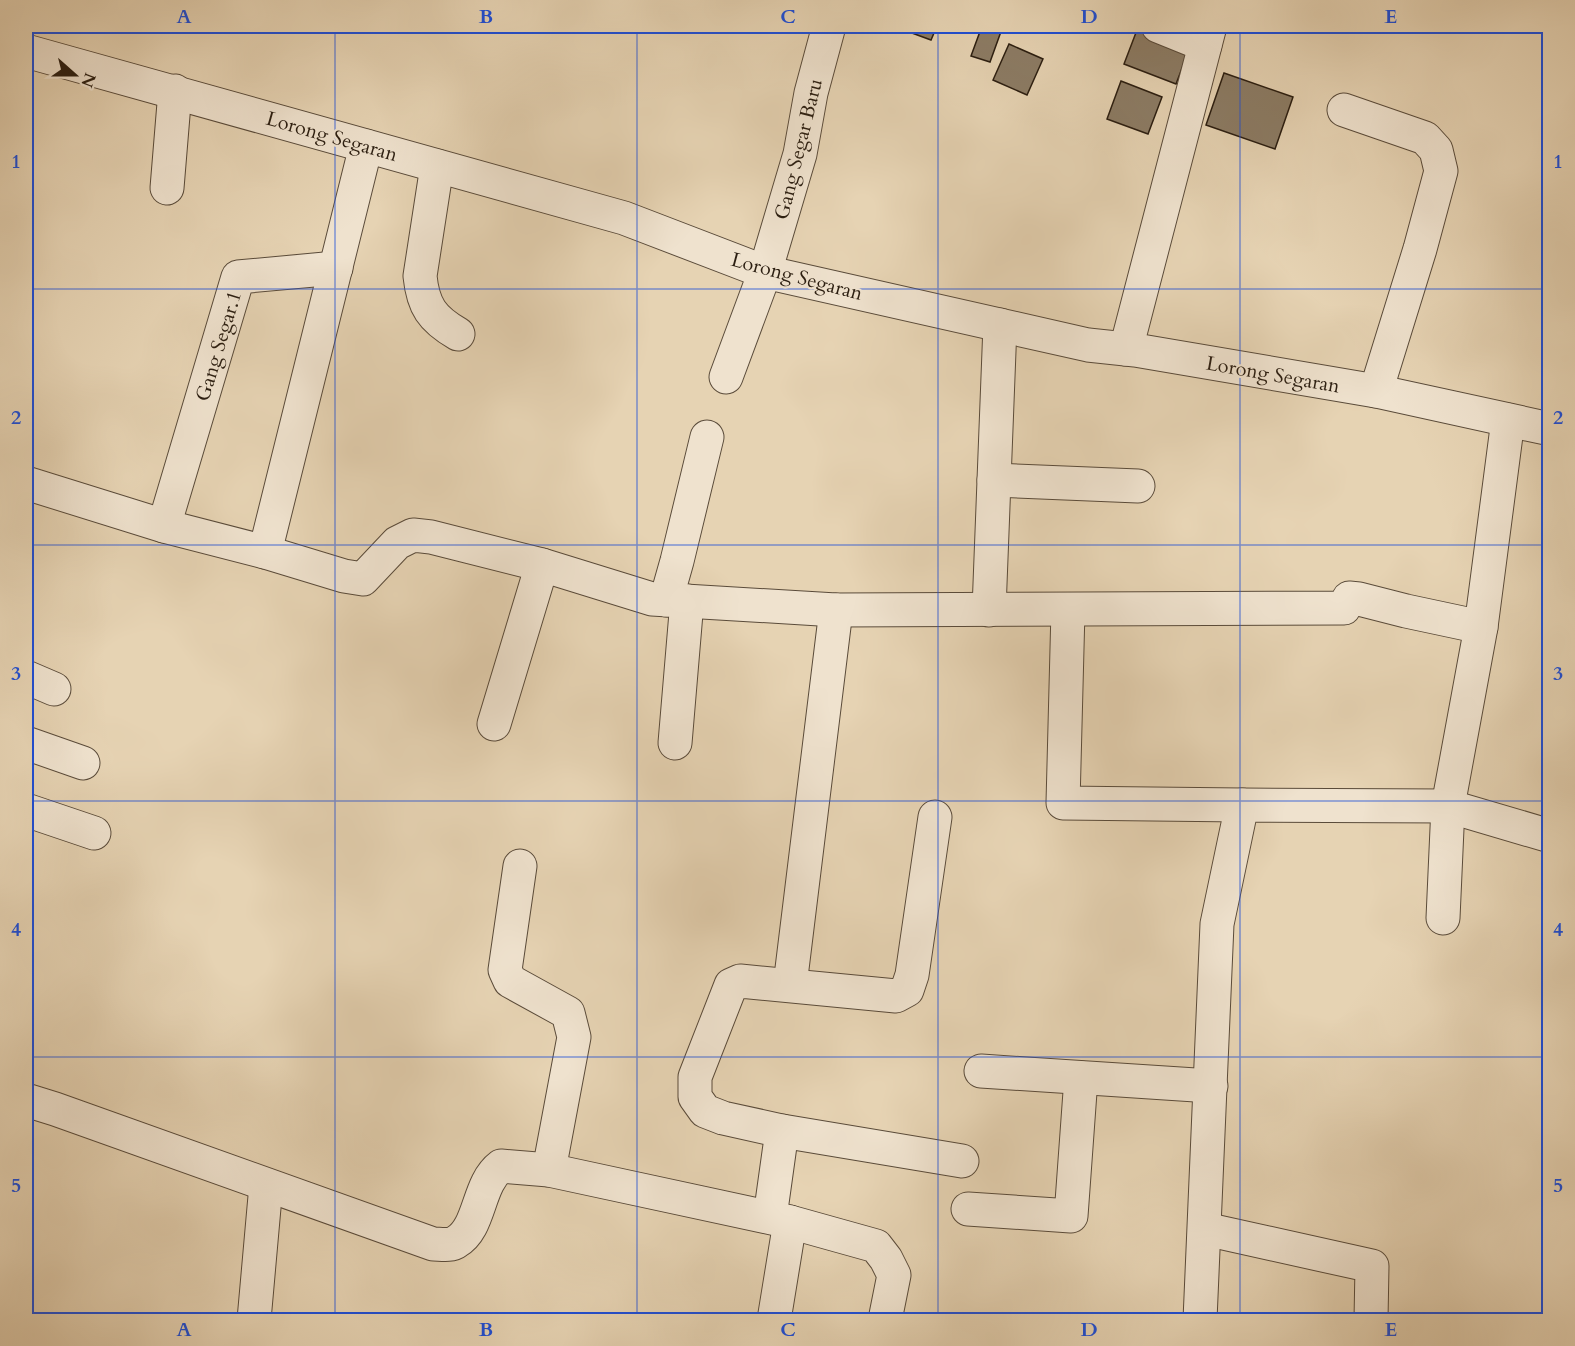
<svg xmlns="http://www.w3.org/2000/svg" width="1575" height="1346" viewBox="0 0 1575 1346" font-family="Cardo,serif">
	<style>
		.building { fill: #8c7c65; stroke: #2b1e11; stroke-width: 1.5 }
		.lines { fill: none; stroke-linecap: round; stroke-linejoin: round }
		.minor-casing { stroke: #5a4b3a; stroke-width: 35 }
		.minor { stroke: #efe2ce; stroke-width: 33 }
		.grid { fill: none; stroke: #1d4ed8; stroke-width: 1.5; stroke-opacity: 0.55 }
		.labels { text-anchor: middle; stroke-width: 4.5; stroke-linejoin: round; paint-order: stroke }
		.street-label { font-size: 20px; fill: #2b1e11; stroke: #efe2ce }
		.neatline { fill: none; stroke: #1d4ed8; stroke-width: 2 }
		.grid-label { font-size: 20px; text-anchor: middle; font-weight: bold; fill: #1d4ed8 }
	</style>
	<rect width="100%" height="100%" fill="#e6d3b3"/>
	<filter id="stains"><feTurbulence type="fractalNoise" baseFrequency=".00333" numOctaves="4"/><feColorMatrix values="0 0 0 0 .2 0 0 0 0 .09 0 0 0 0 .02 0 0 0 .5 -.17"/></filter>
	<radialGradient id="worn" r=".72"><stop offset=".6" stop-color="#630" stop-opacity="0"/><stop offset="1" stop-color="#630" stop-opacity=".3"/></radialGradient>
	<g class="building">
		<polygon points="902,26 937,26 931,40 901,29"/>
		<polygon points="982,26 1003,26 990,62 971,56"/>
		<polygon points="1137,30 1189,50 1176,84 1124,64"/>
		<polygon points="1009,44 1043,59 1027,95 993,80"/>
		<polygon points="1224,73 1293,97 1275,149 1206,125"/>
		<polygon points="1121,81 1162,97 1148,134 1107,119"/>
	</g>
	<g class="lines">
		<g class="minor-casing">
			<g id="minor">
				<polyline points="1158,26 1205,45"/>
				<polyline points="26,51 624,218 765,272 1088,345 1135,350 1376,391 1550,429"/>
				<polyline points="1344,110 1425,138 1436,150 1441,171 1420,249 1376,391"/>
				<path d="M437 166 420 276C423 306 432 319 458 334"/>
				<polyline points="167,188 175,91"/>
				<polyline points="1126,349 1210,26"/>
				<polyline points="726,377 765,272 800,154 811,93 829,26"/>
				<polyline points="994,480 1138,486"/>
				<polyline points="26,483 164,526 265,552 344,576 363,579 397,543 413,535 431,537 542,565 652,599 836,610 1344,608 1349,598 1359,599 1406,611 1481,627"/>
				<polyline points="164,526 238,277 336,268"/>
				<polyline points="265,552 366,146"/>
				<polyline points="666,600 677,561 707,437"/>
				<polyline points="989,610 1000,325"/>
				<polyline points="1068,610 1063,803 1242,805"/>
				<polyline points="26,677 54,689"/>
				<polyline points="494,724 542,565"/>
				<polyline points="26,743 83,763"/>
				<polyline points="675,743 687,601"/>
				<polyline points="26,810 94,833"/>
				<polyline points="935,817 912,975 907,990 896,996 740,981 731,985 695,1077 695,1097 705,1111 723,1118 782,1131 962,1161"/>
				<polyline points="520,866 505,970 510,981 568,1013 574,1037 549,1170"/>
				<polyline points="1443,918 1448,806 1481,627 1508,420"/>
				<polyline points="790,985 836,610"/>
				<polyline points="981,1071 1211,1086"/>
				<path d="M26 1100 55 1109 433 1244C440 1244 451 1246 456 1242 481 1228 477 1184 501 1166L549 1170 790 1222 876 1246 886 1259 894 1275 885 1320"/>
				<polyline points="968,1209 1071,1216 1081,1078"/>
				<polyline points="770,1217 782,1131"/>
				<polyline points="1205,1229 1372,1266 1371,1320"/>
				<polyline points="254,1320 266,1185"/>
				<polyline points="774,1320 790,1222"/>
				<polyline points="1200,1320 1217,924 1242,805 1448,806 1550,836"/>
			</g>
		</g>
		<use href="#minor" class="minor"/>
	</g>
	<path class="grid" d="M335 26V1320M637 26V1320M938 26V1320M1240 26V1320M26 289H1550M26 545H1550M26 801H1550M26 1057H1550"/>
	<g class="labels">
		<g class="street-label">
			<text transform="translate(332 136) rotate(16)" y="7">Lorong Segaran</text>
			<text transform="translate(798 149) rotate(-76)" y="7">Gang Segar Baru</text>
			<text transform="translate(797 276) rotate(15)" y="7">Lorong Segaran</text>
			<text transform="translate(218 346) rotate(-73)" y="7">Gang Segar.1</text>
			<text transform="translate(1273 374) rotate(10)" y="7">Lorong Segaran</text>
		</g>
	</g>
	<rect width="1575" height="1346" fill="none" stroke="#e6d3b3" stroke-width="66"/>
	<g transform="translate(75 75) rotate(111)" stroke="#efe2ce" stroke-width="4.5" paint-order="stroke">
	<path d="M0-4.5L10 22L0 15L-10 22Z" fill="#2b1e11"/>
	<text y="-9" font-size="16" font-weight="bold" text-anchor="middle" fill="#2b1e11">N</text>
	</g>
	<rect x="33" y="33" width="1509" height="1280" class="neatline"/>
	<g class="grid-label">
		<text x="184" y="23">A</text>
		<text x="486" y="23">B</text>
		<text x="788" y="23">C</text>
		<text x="1089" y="23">D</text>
		<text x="1391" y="23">E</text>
		<text x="16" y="168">1</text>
		<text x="1558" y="168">1</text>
		<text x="16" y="424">2</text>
		<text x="1558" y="424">2</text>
		<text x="16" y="680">3</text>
		<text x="1558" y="680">3</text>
		<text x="16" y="936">4</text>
		<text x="1558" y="936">4</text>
		<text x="16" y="1192">5</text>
		<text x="1558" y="1192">5</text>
		<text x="184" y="1336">A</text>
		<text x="486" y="1336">B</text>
		<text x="788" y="1336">C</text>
		<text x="1089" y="1336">D</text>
		<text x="1391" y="1336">E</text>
	</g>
	<rect width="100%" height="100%" filter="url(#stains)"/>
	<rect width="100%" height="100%" fill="url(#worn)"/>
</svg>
